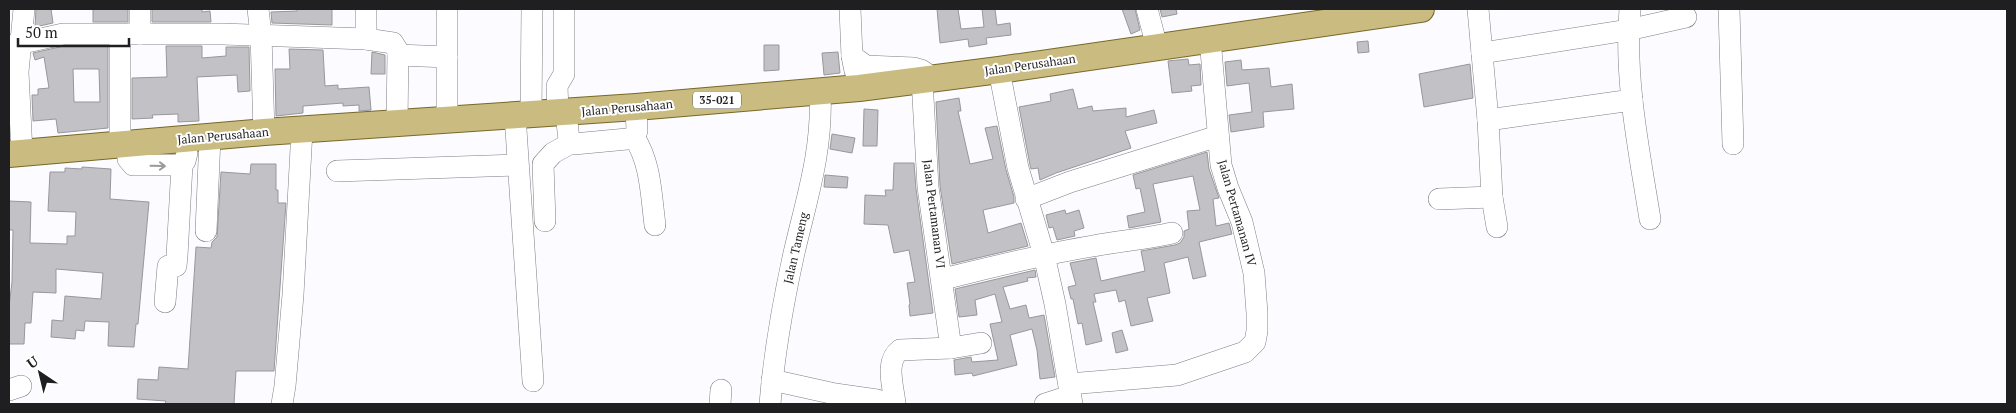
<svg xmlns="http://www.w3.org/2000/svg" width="2016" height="413" viewBox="0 0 2016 413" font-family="'PT Serif',serif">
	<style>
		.building { fill: #c2c1c6; stroke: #98979c; fill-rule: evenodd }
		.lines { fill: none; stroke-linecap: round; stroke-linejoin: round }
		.minor-casing { stroke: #7f7e83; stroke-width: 22 }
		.major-casing { stroke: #776828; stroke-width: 28 }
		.minor { stroke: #fff; stroke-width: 21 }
		.major { stroke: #cabc80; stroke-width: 26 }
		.oneway { stroke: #9a9a9b }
		.labels { text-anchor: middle; stroke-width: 4; stroke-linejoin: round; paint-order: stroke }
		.shield { fill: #fff; stroke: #626264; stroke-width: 1 }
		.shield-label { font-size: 11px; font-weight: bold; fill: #1f1f21 }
		.street-label { font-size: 12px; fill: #1f1f21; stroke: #fff }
	</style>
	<rect width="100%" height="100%" fill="#fcfbff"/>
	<g class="building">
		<polygon points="36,9 51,9 53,23 35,27"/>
		<rect x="93" y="9" width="35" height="13"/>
		<polygon points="152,9 202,9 202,12 210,11 211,22 152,22"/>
		<polygon points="297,9 332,9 332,25 272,23 271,12 297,11"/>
		<polygon points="937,9 958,9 961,29 984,27 982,9 995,9 997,25 1010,23 1011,35 986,38 987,44 969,47 968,39 940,43"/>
		<polygon points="1122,9 1135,9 1140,30 1131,34"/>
		<polygon points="1160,9 1176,9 1177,14 1162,17"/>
		<polygon points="1368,41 1369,52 1358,53 1357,42"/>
		<polygon points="764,45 779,45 779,70 764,71"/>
		<path d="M64 46H108V128L58 133 56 119 33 121 32 95H38V89L49 88 44 57 35 60 33 53ZM73 69H99L100 102H74Z"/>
		<polygon points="166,46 202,46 202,58 226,56 226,47 249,47 250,91 238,92 237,75 197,77 199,121 178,122 178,114 152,115 153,118 132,119 132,78 167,77"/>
		<polygon points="289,49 323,50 325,86 338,85 338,89 369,87 371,110 359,111 359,105 343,106 343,103 303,106 303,113 276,116 275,69 290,69"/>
		<polygon points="372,52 385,55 385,74 371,74"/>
		<polygon points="838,52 840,73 824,75 822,53"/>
		<polygon points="1188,59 1189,65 1200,64 1201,85 1191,86 1192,91 1172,93 1168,61"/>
		<polygon points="1241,60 1242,70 1269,68 1271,87 1292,84 1294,109 1263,112 1264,127 1231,132 1229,115 1252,112 1249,83 1227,86 1225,62"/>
		<polygon points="1470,64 1473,98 1424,107 1419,74"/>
		<polygon points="1073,89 1078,109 1092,106 1093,111 1126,108 1126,117 1154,110 1157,123 1125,131 1131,148 1056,173 1040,180 1038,168 1031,169 1030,165 1019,107 1051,101 1050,94"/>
		<polygon points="959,98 961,111 958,111 970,164 993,159 985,128 997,126 1006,170 1014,197 1014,203 983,210 988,233 1021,223 1028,246 952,264 940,186 936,102"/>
		<polygon points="864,109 878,110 877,146 863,146"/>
		<polygon points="832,134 855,138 852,153 830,149"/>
		<polygon points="1207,152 1209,169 1219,198 1213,199 1216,226 1229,223 1232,234 1199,242 1206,276 1193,279 1188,257 1164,263 1170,293 1147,298 1153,321 1131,326 1125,300 1119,302 1116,290 1094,294 1096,302 1093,302 1102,341 1086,345 1082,323 1078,324 1073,299 1071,299 1068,287 1076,285 1070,263 1096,258 1101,281 1145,271 1141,251 1175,245 1180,243 1184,237 1184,231 1189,229 1187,211 1200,210 1193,176 1153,184 1161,222 1129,228 1127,216 1145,212 1140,188 1136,189 1133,175"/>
		<polygon points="894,163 914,163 916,189 933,313 910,316 909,305 910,304 907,283 915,282 909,250 894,253 888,225 864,224 865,195 886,196 885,190 893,190"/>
		<polygon points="251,164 276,164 276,190 278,190 278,203 286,203 274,371 236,371 234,404 165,404 166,401 137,399 138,379 158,380 159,367 188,369 196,247 211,248 212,242 217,237 221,172 250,174"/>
		<polygon points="82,167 111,169 110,199 149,202 138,324 136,324 134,347 108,346 109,322 85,321 84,331 76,330 75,339 51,337 52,320 63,321 65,296 101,299 103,273 56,269 56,293 33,292 31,323 25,323 24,344 9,344 9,307 12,282 13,230 9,230 9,201 31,202 30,243 67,244 67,236 75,236 76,212 48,211 50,172 65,172 65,168 82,169"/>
		<polygon points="825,175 848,177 847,188 824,187"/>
		<polygon points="1065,210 1066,214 1079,210 1084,228 1074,231 1075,236 1057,240 1053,227 1049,228 1046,215"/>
		<polygon points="1035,270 1036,277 1027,278 1028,281 1003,287 1010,309 1026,305 1029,318 1044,315 1055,377 1040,379 1037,350 1032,329 1010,335 1017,365 973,376 972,373 955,375 954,360 971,357 972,362 998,360 990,324 1002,322 995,294 975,300 977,315 959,317 955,289"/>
		<polygon points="1122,330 1128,350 1116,353 1112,333"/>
	</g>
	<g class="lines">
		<g class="minor-casing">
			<g id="minor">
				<polyline points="140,9 140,34"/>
				<polyline points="258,9 261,35 264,132"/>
				<polyline points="850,9 852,56 855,71"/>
				<polyline points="1147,9 1157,47"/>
				<polyline points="1478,9 1488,120 1492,197 1497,227"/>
				<path d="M1630 9C1624 79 1639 150 1650 219"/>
				<polyline points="1729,9 1733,144"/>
				<polyline points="120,35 120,144"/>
				<polyline points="366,39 366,9"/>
				<polyline points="9,46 63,34 223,34 366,39 393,43 398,51 397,123"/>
				<polyline points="1482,53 1628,30 1686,17"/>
				<polyline points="398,55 447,57"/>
				<polyline points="852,56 866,66 914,68 921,70 933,78"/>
				<polyline points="999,70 1018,168 1044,255 1055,304 1072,404"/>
				<polyline points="922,79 928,187 951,348"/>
				<polyline points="558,112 557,86 564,74 564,9"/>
				<polyline points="566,113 569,140 574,144 627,139 634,137 637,131 636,107"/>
				<polyline points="531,114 532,9"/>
				<polyline points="515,115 533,381"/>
				<polyline points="1488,120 1632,100"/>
				<polyline points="447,121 447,9"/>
				<path d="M634 137C651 163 651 195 655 225"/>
				<polyline points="127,143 128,159 133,165 182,165 185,161 187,153"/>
				<polyline points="22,153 18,72 24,9"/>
				<polyline points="337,171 517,165"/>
				<polyline points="1026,199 1070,182 1218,136"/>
				<polyline points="1439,199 1492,197"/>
				<polyline points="545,221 543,164 553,153 571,143"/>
				<polyline points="206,231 210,137"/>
				<path d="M943 279C993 267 1042 254 1093 246 1119 241 1146 239 1172 233"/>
				<polyline points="165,302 168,266 176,266 177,256 182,165"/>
				<polyline points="772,380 835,394 877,400"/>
				<polyline points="1069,384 1177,375 1245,352 1255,342 1257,331 1257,313 1254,273 1242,222 1228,188 1221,165 1210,39"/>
				<polyline points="9,390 21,386"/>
				<polyline points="282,404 285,386 293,295 302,130"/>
				<polyline points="720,404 721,390"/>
				<path d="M770 404C774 354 783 303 794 253 807 197 823 150 820 91"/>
				<path d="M895 404C894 388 884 362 900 350L951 348 981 343"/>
				<polyline points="1045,404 1070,396"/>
			</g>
		</g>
		<g class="major-casing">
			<polyline id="major" points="9,154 264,132 636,107 859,88 999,70 1421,9"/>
		</g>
		<use href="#minor" class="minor"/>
		<use href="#major" class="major"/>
	</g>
	<defs><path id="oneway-shaft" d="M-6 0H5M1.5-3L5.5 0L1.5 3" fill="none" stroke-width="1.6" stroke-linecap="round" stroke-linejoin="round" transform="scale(1.25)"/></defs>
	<use class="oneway" href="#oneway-shaft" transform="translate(158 166) rotate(1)"/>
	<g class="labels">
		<rect class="shield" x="693" y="91.5" width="48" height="17" rx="4"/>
		<g class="shield-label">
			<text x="717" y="104">35-021</text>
		</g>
		<g class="street-label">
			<text transform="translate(1030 65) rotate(-8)" y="4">Jalan Perusahaan</text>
			<text transform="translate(627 108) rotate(-5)" y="4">Jalan Perusahaan</text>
			<text transform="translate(223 136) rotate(-5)" y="4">Jalan Perusahaan</text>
			<text transform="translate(1237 213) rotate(74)" y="4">Jalan Pertamanan IV</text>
			<text transform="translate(934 214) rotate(83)" y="4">Jalan Pertamanan VI</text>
			<text transform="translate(796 248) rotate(-77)" y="4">Jalan Tameng</text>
		</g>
	</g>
	<rect width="2016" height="413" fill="none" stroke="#1f1f21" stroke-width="20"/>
	<g transform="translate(40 373) rotate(325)" stroke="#ffffff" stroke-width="4" paint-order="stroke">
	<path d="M0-4L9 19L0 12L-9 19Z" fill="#1f1f21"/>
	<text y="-8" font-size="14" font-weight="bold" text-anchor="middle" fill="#1f1f21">U</text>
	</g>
	<path d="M18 38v8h111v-8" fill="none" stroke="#1f1f21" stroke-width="2.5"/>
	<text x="25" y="38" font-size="15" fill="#1f1f21" stroke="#ffffff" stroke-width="4" paint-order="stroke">50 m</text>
</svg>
